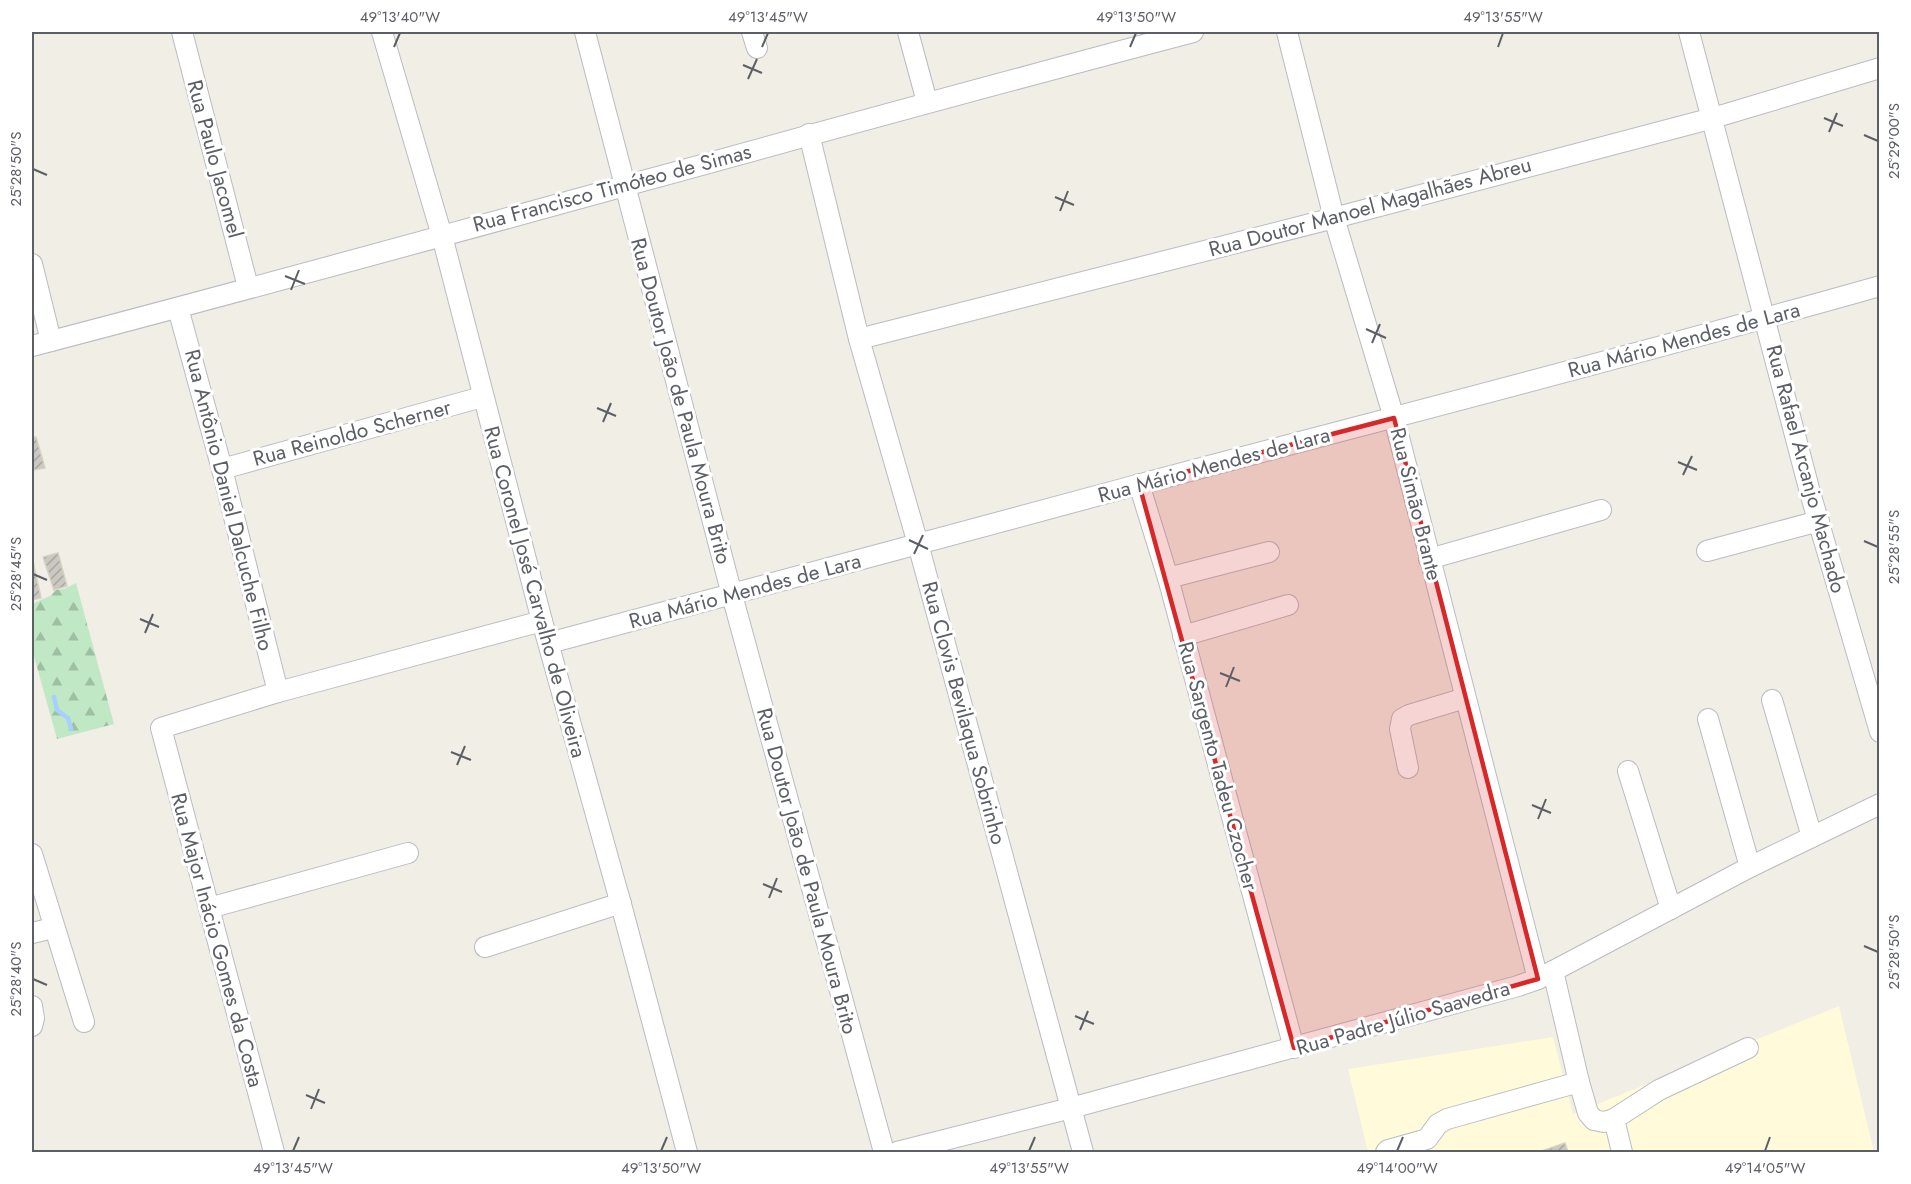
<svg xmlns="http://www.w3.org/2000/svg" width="1911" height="1184" viewBox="0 0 1911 1184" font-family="Jost,sans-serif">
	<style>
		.commercial { fill: #fffada }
		.forest { fill: url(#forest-firs) }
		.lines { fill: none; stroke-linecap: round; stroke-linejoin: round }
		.stream { stroke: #a5d0ff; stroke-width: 4.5 }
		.building { fill: url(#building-hatch); stroke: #d5d1c3; stroke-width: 1.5 }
		.minor-casing { stroke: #b9bcc1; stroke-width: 22 }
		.minor { stroke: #fff; stroke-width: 20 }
		.marked { fill: #d62828; fill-opacity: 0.2; stroke: #d62828; stroke-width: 4.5; stroke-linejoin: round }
		.ticks { fill: none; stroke: #5c6066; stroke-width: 2 }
		.labels { text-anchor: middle; stroke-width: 6; stroke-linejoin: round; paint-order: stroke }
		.street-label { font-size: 21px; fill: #5c6066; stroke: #fff }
		.neatline { fill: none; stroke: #5c6066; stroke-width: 2 }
		.ticks-label { font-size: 15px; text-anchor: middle; fill: #5c6066 }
	</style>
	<defs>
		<pattern id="forest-firs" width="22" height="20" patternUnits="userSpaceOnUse" patternTransform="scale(1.5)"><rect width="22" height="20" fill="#c0e8c4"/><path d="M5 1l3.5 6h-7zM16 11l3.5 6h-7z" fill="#9fbfa3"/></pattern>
		<pattern id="building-hatch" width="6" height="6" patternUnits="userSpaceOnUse" patternTransform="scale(1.5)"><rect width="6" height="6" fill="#cbc8c2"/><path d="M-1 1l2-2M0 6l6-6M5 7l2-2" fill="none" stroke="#a8a6a1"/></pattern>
	</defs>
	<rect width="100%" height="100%" fill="#f0eee5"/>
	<polygon class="commercial" points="1839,1006 1874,1152 1368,1152 1348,1069 1553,1037 1573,1114"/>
	<polygon class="forest" points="76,583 114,724 57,739 32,649 32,604 50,596 56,590 64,589"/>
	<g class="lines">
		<polyline class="stream" points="54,697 57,710 68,718 71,729"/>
	</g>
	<g class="building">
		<polygon points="36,437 45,468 34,470 32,462 32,438"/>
		<polygon points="58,553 67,586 54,590 43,557"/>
		<polygon points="32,557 41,598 32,600"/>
		<polygon points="1565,1143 1568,1152 1539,1152"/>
	</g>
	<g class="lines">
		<g class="minor-casing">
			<g id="minor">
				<polyline points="182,32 248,287"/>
				<polyline points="382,32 442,236 542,621 622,908 687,1152"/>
				<polyline points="585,32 732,595 884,1152"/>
				<polyline points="752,32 757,48"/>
				<polyline points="908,32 927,102"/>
				<polyline points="1287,32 1334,218 1394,418 1538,979"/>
				<polyline points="1689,32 1811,496 1880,732"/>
				<polyline points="809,134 859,339 918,544 1083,1152"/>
				<polyline points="32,264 51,341"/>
				<polyline points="178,308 222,469 278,692"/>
				<polyline points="859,339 1334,218 1713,118 1880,68"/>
				<path d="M32 346C420 245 805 134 1193 32"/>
				<polyline points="222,469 482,397"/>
				<polyline points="1139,484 1168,578 1294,1048"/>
				<polyline points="1707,551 1819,521"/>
				<polyline points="1429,559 1601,510"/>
				<polyline points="1168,578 1269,552"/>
				<polyline points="1183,636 1288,605"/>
				<path d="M549 643C745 592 941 537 1137 485 1385 419 1633 356 1880 286"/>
				<polyline points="1772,700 1812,837"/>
				<polyline points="1708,719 1750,867"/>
				<polyline points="1408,768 1400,729 1402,719 1409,715 1465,698"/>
				<polyline points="1628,771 1671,909"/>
				<polyline points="32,854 84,1022"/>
				<polyline points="209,908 408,853"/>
				<polyline points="32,933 53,928"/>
				<polyline points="485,947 621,903"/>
				<polyline points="32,1006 34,1018 32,1026"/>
				<polyline points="1579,1082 1588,1113 1594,1120 1604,1122 1614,1119 1659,1090 1748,1048"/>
				<polyline points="1614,1119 1622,1152"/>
				<polyline points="274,1152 161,728 278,692 542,621"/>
				<polyline points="897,1152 1071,1108 1518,986 1538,979 1750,867 1880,804"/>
				<polyline points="1386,1152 1388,1150 1427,1139 1438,1124 1447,1119 1579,1082 1553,971"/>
			</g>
		</g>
		<use href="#minor" class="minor"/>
	</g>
	<path class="marked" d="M1394 418 1538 979 1294 1048 1139 484Z"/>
	<path class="ticks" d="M394 47 400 33M762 47 768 33M1130 47 1136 33M1498 47 1503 33M743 65 762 73M748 79 757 59M1824 118 1843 126M1829 132 1837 113M1864 135 1878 141M33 169 47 175M1055 197 1074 205M1060 211 1068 191M285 276 305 284M291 290 299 270M1366 329 1386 338M1372 343 1380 324M597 408 616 416M603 422 611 403M1678 462 1697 470M1683 475 1692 456M909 540 928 549M1864 541 1878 547M914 554 923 535M33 574 47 580M140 619 159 627M145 633 153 614M1220 673 1240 681M1226 687 1234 667M451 752 471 760M457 765 465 746M1532 805 1551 813M1538 819 1546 799M763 884 782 892M769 898 777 878M1864 946 1878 952M33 979 47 985M1075 1016 1094 1024M1080 1030 1088 1011M306 1095 325 1103M311 1109 319 1089M293 1151 299 1137M661 1151 667 1137M1029 1151 1035 1137M1397 1151 1403 1137M1765 1151 1770 1137"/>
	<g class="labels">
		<g class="street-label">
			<text transform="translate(215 159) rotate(75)" y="7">Rua Paulo Jacomel</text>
			<text transform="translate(612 188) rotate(-15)" y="7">Rua Francisco Timóteo de Simas</text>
			<text transform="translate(1370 207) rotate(-15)" y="7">Rua Doutor Manoel Magalhães Abreu</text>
			<text transform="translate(1684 340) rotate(-15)" y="7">Rua Mário Mendes de Lara</text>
			<text transform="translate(681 401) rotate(75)" y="7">Rua Doutor João de Paula Moura Brito</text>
			<text transform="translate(352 433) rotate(-15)" y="7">Rua Reinoldo Scherner</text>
			<text transform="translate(1214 465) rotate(-15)" y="7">Rua Mário Mendes de Lara</text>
			<text transform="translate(1806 469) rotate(75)" y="7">Rua Rafael Arcanjo Machado</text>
			<text transform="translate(229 500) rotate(76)" y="7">Rua Antônio Daniel Dalcuche Filho</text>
			<text transform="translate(1416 504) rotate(76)" y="7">Rua Simão Brante</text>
			<text transform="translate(745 591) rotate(-15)" y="7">Rua Mário Mendes de Lara</text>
			<text transform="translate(535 592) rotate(75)" y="7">Rua Coronel José Carvalho de Oliveira</text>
			<text transform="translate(964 713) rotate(75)" y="7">Rua Clovis Bevilaqua Sobrinho</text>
			<text transform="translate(1218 766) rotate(75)" y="7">Rua Sargento Tadeu Czocher</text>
			<text transform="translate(807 871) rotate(75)" y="7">Rua Doutor João de Paula Moura Brito</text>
			<text transform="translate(217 940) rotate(75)" y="7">Rua Major Inácio Gomes da Costa</text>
			<text transform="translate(1403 1018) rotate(-16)" y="7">Rua Padre Júlio Saavedra</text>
		</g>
	</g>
	<rect width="1911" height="1184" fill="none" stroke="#ffffff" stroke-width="66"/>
	<rect x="33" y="33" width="1845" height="1118" class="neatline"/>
	<g class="ticks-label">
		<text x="400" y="22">49°13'40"W</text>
		<text x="768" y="22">49°13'45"W</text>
		<text x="1136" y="22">49°13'50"W</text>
		<text x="1503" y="22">49°13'55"W</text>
		<text transform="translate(1894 141) rotate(-90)" y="5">25°29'00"S</text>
		<text transform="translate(16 169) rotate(-90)" y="5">25°28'50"S</text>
		<text transform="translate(1894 547) rotate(-90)" y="5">25°28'55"S</text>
		<text transform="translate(16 574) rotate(-90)" y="5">25°28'45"S</text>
		<text transform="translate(1894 952) rotate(-90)" y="5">25°28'50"S</text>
		<text transform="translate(16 979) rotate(-90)" y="5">25°28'40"S</text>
		<text x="293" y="1173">49°13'45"W</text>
		<text x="661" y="1173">49°13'50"W</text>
		<text x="1029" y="1173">49°13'55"W</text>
		<text x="1397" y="1173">49°14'00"W</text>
		<text x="1765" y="1173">49°14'05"W</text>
	</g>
</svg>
